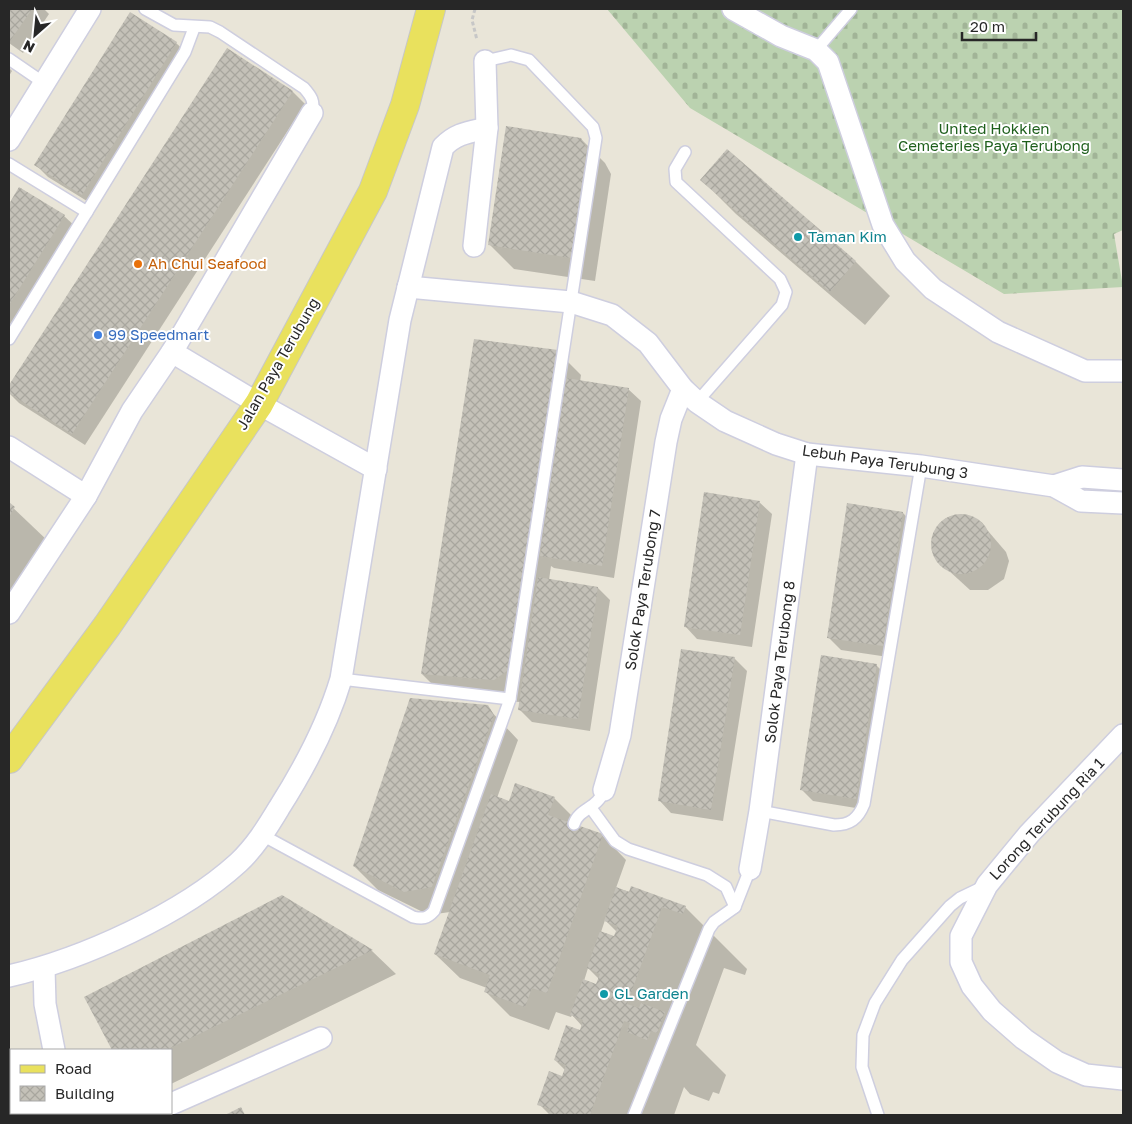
<svg xmlns="http://www.w3.org/2000/svg" width="1132" height="1124" viewBox="0 0 1132 1124" font-family="'Golos Text',sans-serif">
	<style>
		.cemetery { fill: url(#cemetery-stones) }
		.shadow { fill: #0003; fill-rule: evenodd }
		.building { fill: url(#building-cross-hatch) }
		.lines { fill: none; stroke-linecap: round; stroke-linejoin: round }
		.lane-casing { stroke: #cecedf; stroke-width: 14 }
		.street-casing { stroke: #cecedf; stroke-width: 24 }
		.primary-casing { stroke: #c7c7c7; stroke-width: 30 }
		.path { stroke: #c7c7c7; stroke-width: 3; stroke-dasharray: 4 2.5; stroke-linecap: butt }
		.lane { stroke: #fff; stroke-width: 11 }
		.street { stroke: #fff; stroke-width: 21 }
		.primary { stroke: #e9e15d; stroke-width: 28 }
		.culture-dot { fill: #0f9aa8; stroke: #fff; stroke-width: 2 }
		.food-dot { fill: #e8710a; stroke: #fff; stroke-width: 2 }
		.shop-dot { fill: #3f7fe0; stroke: #fff; stroke-width: 2 }
		.labels { text-anchor: middle; stroke-width: 4; stroke-linejoin: round; paint-order: stroke }
		.park-label { font-size: 15px; fill: #1e5f1c; stroke: #fff }
		.culture-label { font-size: 15px; fill: #0d838f; stroke: #fff; text-anchor: start }
		.food-label { font-size: 15px; fill: #c56008; stroke: #fff; text-anchor: start }
		.shop-label { font-size: 15px; fill: #366cbe; stroke: #fff; text-anchor: start }
		.street-label { font-size: 15px; fill: #272727; stroke: #fff }
	</style>
	<defs>
		<pattern id="cemetery-stones" width="16" height="16" patternUnits="userSpaceOnUse" patternTransform="scale(1.25)"><rect width="16" height="16" fill="#bbd2b0"/><path d="M2 7V4a2 2 0 0 1 4 0v3zM10 15v-3a2 2 0 0 1 4 0v3z" fill="#a1b497"/></pattern>
		<pattern id="building-cross-hatch" width="8" height="8" patternUnits="userSpaceOnUse" patternTransform="scale(1.25)"><rect width="8" height="8" fill="#c4c1b8"/><path d="M0 0l8 8M0 8l8-8" fill="none" stroke="#a8a69e"/></pattern>
	</defs>
	<rect width="100%" height="100%" fill="#e9e5d8"/>
	<polygon class="cemetery" points="607,9 1123,9 1123,230 1114,234 1123,287 1004,294 690,108"/>
	<g class="shadow">
		<polygon points="9,9 44,9 49,14 23,53 9,43"/>
		<polygon points="130,14 176,43 189,55 95,206 48,177 36,165"/>
		<polygon points="227,50 293,92 305,104 85,445 19,403 9,393 9,387"/>
		<polygon points="9,68 12,71 9,76"/>
		<polygon points="581,139 605,163 611,174 595,281 514,269 490,245"/>
		<polygon points="727,151 856,262 890,296 865,325 736,214 702,180"/>
		<polygon points="20,188 64,216 77,228 9,337 9,206"/>
		<polygon points="557,351 581,375 580,382 628,389 641,401 614,578 554,568 551,566 549,580 598,588 610,600 590,731 532,722 519,709 520,702 446,698 422,674"/>
		<polygon points="759,502 772,514 752,647 697,639 685,626"/>
		<polygon points="9,504 49,542 9,606"/>
		<polygon points="903,513 915,526 895,658 841,650 828,637"/>
		<polygon points="964,515 982,524 1006,552 1009,561 1004,579 988,590 970,590 936,559 932,541 939,524 946,518"/>
		<polygon points="734,658 747,671 723,821 671,813 659,800"/>
		<polygon points="876,665 888,677 868,810 813,801 801,789"/>
		<path d="M487 707 518 740 497 798 510 802 554 798 578 822 577 827 602 835 626 860 616 888 685 907 747 969 745 975 724 968 696 1045 726 1075 719 1094 713 1092 709 1101 690 1094 684 1087 674 1115H550L539 1104 563 1077 566 1071 555 1060 580 1032 582 1026 572 1015 571 1017 556 1012 549 1030 510 1016 486 992 487 988 460 978 435 954 450 912 429 915 378 890 354 866ZM605 920 617 932 615 937 601 932ZM588 968 599 979 597 986 584 981Z"/>
		<polygon points="282,896 372,951 396,974 171,1084 171,1050 113,1050 86,998"/>
		<polygon points="9,1078 11,1087 9,1089"/>
	</g>
	<g class="building">
		<polygon points="9,9 32,9 10,41 9,40"/>
		<polygon points="130,12 177,42 82,195 34,165"/>
		<polygon points="227,48 293,91 72,434 9,393 9,385"/>
		<polygon points="506,126 581,138 587,149 571,258 488,245"/>
		<polygon points="727,149 856,261 830,292 700,180"/>
		<polygon points="19,187 65,215 9,305 9,204"/>
		<polygon points="474,339 558,350 507,671 494,680 421,674"/>
		<polygon points="566,378 629,388 602,566 540,556"/>
		<polygon points="704,492 760,501 740,635 684,627"/>
		<polygon points="9,502 15,507 9,517"/>
		<polygon points="847,503 903,512 883,646 827,638"/>
		<circle cx="961" cy="544" r="30"/>
		<polygon points="538,577 598,587 578,719 518,710"/>
		<polygon points="681,649 735,657 711,810 658,801"/>
		<polygon points="821,655 877,664 856,799 800,790"/>
		<polygon points="410,698 488,705 494,715 432,887 404,892 353,866"/>
		<polygon points="515,783 555,797 548,815 603,834 547,993 532,988 525,1007 484,992 490,975 434,954 491,794 509,801"/>
		<polygon points="631,886 686,906 683,914 662,907 627,1004 639,1008 641,1003 665,1012 657,1033 651,1031 647,1040 627,1032 630,1023 624,1021 590,1115 553,1115 549,1114 550,1109 537,1105 549,1071 562,1076 566,1065 554,1060 566,1025 580,1030 583,1020 570,1015 583,979 596,984 600,974 587,968 600,931 614,936 618,926 604,921 616,887 629,892"/>
		<polygon points="282,895 373,950 166,1050 112,1050 84,997"/>
		<polygon points="241,1107 245,1115 225,1115"/>
	</g>
	<g class="lines">
		<g class="lane-casing">
			<g id="lane">
				<path d="M145 9 174 25 210 27 220 32 304 88C311 96 315 101 312 113"/>
				<polyline points="816,50 851,9"/>
				<polyline points="9,59 44,83"/>
				<polyline points="685,152 675,169 676,182 780,279 786,292 782,305 697,402"/>
				<polyline points="9,164 87,212"/>
				<polyline points="9,339 185,52 194,28"/>
				<polyline points="341,679 510,699"/>
				<polyline points="591,808 615,841 628,849 707,875 726,887 735,907"/>
				<path d="M760 811 834 825C850 825 858 819 864 804L921 466"/>
				<path d="M574 824C579 808 598 809 604 790"/>
				<path d="M262 835 413 917C422 919 427 919 434 911L510 699 596 138 593 127 529 60 511 55 485 61"/>
				<polyline points="634,1115 709,929 714,922 735,907 750,869"/>
				<polyline points="878,1115 862,1067 863,1035 875,1003 902,960 950,906 960,898 985,886"/>
			</g>
		</g>
		<g class="street-casing">
			<g id="street">
				<polyline points="733,9 781,36 816,50 828,62 883,225 905,261 933,289 998,332 1085,371 1123,371"/>
				<polyline points="9,140 90,9"/>
				<polyline points="474,246 487,128 485,61"/>
				<polyline points="408,287 571,302 612,315 648,343 683,389 697,402 725,421 776,444 807,454 921,466 1054,486 1081,501 1123,503"/>
				<polyline points="172,352 259,404 376,469"/>
				<polyline points="9,447 86,496"/>
				<polyline points="1054,486 1082,477 1123,480"/>
				<polyline points="9,613 86,496 132,411 172,352 312,113"/>
				<polyline points="1123,735 1029,834 987,885 961,936 961,962 972,986 992,1011 1024,1039 1057,1062 1086,1075 1123,1079"/>
				<polyline points="604,790 620,735 666,442 671,419 683,389"/>
				<polyline points="750,869 760,811 807,454"/>
				<polyline points="44,968 45,1004 54,1050"/>
				<path d="M9 976C83 959 182 914 238 863 255 847 267 828 279 808 305 767 327 726 341 679L400 320 443 147C456 133 470 132 487 128"/>
				<polyline points="171,1104 321,1038"/>
				<polyline points="73,1113 74,1115"/>
				<polyline points="147,1115 152,1113"/>
			</g>
		</g>
		<g class="primary-casing">
			<polyline id="primary" points="9,759 107,626 259,404 373,191 405,105 431,9"/>
		</g>
		<polyline class="path" points="475,9 472,20 477,40"/>
		<use href="#lane" class="lane"/>
		<use href="#street" class="street"/>
		<use href="#primary" class="primary"/>
	</g>
	<g class="culture-dot">
		<circle cx="798" cy="237" r="5"/>
		<circle cx="604" cy="994" r="5"/>
	</g>
	<circle class="food-dot" cx="138" cy="264" r="5"/>
	<circle class="shop-dot" cx="98" cy="335" r="5"/>
	<g class="labels">
		<g class="park-label">
			<text x="994" y="134">United Hokkien<tspan x="994" dy="17">Cemeteries Paya Terubong</tspan></text>
		</g>
		<g class="culture-label">
			<text x="808" y="242">Taman Kim</text>
			<text x="614" y="999">GL Garden</text>
		</g>
		<g class="food-label">
			<text x="148" y="269">Ah Chui Seafood</text>
		</g>
		<g class="shop-label">
			<text x="108" y="340">99 Speedmart</text>
		</g>
		<g class="street-label">
			<text transform="translate(278 364) rotate(-60)" y="5">Jalan Paya Terubung</text>
			<text transform="translate(885 462) rotate(8)" y="5">Lebuh Paya Terubung 3</text>
			<text transform="translate(643 590) rotate(-81)" y="5">Solok Paya Terubong 7</text>
			<text transform="translate(780 662) rotate(-83)" y="5">Solok Paya Terubong 8</text>
			<text transform="translate(1047 819) rotate(-47)" y="5">Lorong Terubung Ria 1</text>
		</g>
	</g>
	<rect width="1132" height="1124" fill="none" stroke="#272727" stroke-width="20"/>
	<rect x="10" y="1049" width="162" height="65" fill="#ffffff" stroke="#a9a9a9"/>
	<rect x="20" y="1065" width="25" height="8" fill="#e9e15d" stroke="#a9a9a9"/>
	<text x="55" y="1074" font-size="15" fill="#272727">Road</text>
	<rect x="20" y="1086" width="25" height="15" fill="url(#building-cross-hatch)" stroke="#a9a9a9"/>
	<text x="55" y="1099" font-size="15" fill="#272727">Building</text>
	<g transform="translate(35 35) rotate(207)" stroke="#ffffff" stroke-width="4" paint-order="stroke">
	<path d="M0-4L9 19L0 12L-9 19Z" fill="#272727"/>
	<text y="-8" font-size="14" font-weight="bold" text-anchor="middle" fill="#272727">N</text>
	</g>
	<path d="M962 32v8h74v-8" fill="none" stroke="#272727" stroke-width="2.5"/>
	<text x="970" y="32" font-size="15" fill="#272727" stroke="#ffffff" stroke-width="4" paint-order="stroke">20 m</text>
</svg>
